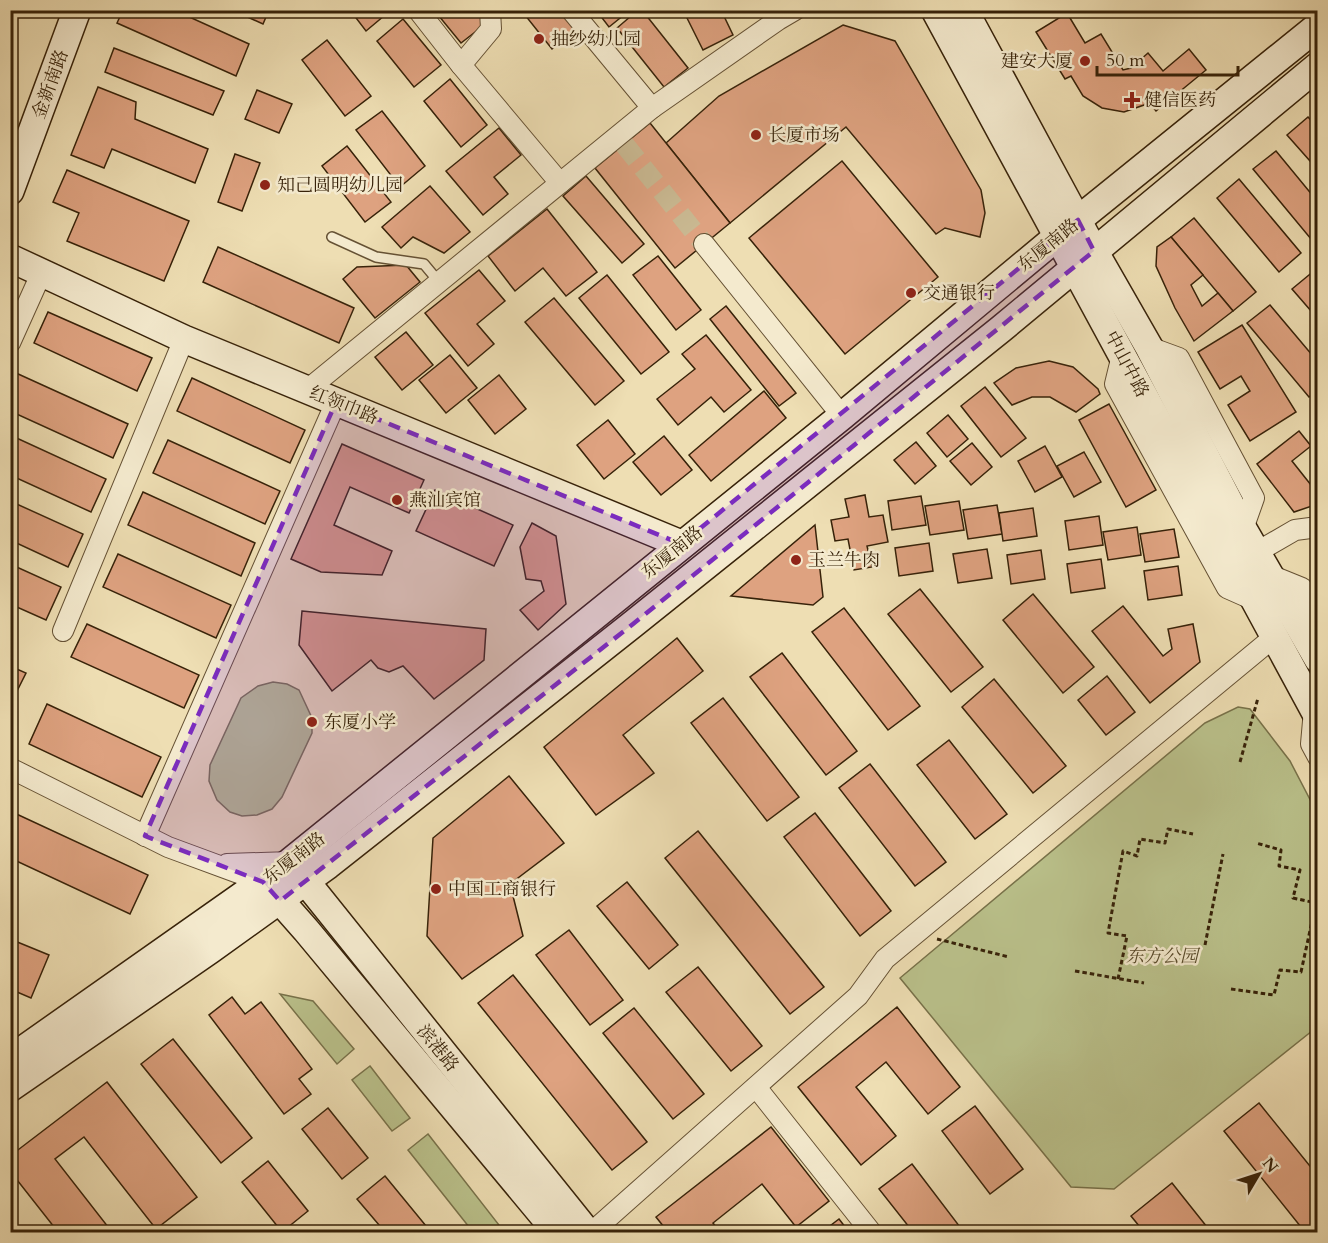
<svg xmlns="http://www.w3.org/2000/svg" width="1328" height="1243" viewBox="0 0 1328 1243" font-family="Cardo,'Noto Serif SC',serif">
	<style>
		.green { fill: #bac18b; stroke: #78724a; stroke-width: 1.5 }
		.building { fill: #dea280; stroke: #372209; stroke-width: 1.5 }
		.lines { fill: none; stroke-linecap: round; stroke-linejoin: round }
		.street-tunnel { stroke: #c9b891; stroke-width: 20; stroke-dasharray: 20 10; stroke-linecap: butt }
		.lane-casing { stroke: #655134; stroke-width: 12 }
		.street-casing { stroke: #655134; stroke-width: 22 }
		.secondary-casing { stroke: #372209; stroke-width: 30 }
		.path { stroke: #372209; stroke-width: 3; stroke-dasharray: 4.5 3; stroke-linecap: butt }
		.lane { stroke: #f4eace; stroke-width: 9 }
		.street { stroke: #f4eace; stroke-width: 20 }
		.secondary { stroke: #f4eace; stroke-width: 27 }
		.marked { fill: #7b2cbf; fill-opacity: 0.2; stroke: #7b2cbf; stroke-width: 4.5; stroke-dasharray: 12 8; stroke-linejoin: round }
		.poi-dot { fill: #8f2418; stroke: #f4eace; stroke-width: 2 }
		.labels { text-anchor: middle; stroke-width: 5; stroke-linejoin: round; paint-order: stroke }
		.poi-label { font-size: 18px; fill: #372209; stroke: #f4eace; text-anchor: start }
		.street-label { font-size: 18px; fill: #372209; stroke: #f4eace }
		.park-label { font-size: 18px; font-style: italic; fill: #584a2a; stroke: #f4eace }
	</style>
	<rect width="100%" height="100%" fill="#eedeb3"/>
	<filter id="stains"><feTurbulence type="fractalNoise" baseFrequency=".00333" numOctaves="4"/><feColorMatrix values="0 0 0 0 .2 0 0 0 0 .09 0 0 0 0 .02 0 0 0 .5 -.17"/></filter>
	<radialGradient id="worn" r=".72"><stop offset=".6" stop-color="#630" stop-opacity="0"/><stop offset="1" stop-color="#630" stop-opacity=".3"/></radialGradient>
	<g class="green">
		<polygon points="273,682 287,684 299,690 312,718 312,733 282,797 272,809 257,815 242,816 230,812 217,800 209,781 210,765 241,698 258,686"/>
		<polygon points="1238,707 1250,709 1290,761 1317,813 1317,1027 1114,1189 1071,1187 900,978 1205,723"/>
		<polygon points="280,994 313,1001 354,1049 337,1064"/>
		<polygon points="370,1066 410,1118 392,1131 352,1080"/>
		<polygon points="428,1134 499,1225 490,1232 473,1232 408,1150"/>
	</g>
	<g class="building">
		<polygon points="123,10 174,10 249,44 236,76 117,23"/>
		<polygon points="232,10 269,10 263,24"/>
		<polygon points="350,10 391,10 366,31"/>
		<polygon points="434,10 478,10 488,22 461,43"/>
		<polygon points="521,10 559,10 575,30 552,49"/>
		<polygon points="596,10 630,10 609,27"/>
		<polygon points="638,10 642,10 688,68 664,87 617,28"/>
		<polygon points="683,10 721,10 733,35 703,50"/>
		<polygon points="744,10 762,10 748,17"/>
		<polygon points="1067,13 1085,43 1101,34 1123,70 1131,68 1148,53 1163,71 1189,49 1206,70 1156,111 1148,101 1144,105 1124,112 1102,108 1083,96 1071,76 1065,79 1036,32"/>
		<polygon points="403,19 441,65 414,87 377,41"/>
		<polygon points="843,25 895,41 981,190 985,213 980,237 945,228 936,234 846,127 730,223 666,143 719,96"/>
		<polygon points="327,40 371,96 345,116 302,60"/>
		<polygon points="114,48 224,91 213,115 105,72"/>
		<polygon points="450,79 487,125 461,147 424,101"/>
		<polygon points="98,87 136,102 135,119 208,149 195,183 112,149 104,168 71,155"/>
		<polygon points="257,90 292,104 279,133 245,119"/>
		<polygon points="382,111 425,166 400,187 356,130"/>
		<polygon points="1308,117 1318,128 1318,170 1287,135"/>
		<polygon points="650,123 730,223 675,268 595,168"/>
		<polygon points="499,128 521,155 494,177 508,194 483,215 446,171"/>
		<polygon points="347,146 391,202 365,222 322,166"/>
		<polygon points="1276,151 1318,202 1318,233 1311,239 1253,169"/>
		<polygon points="235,154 260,163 242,211 218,202"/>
		<polygon points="842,161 938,277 845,354 749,238"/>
		<polygon points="67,170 189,221 164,281 67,241 79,213 53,202"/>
		<polygon points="586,176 644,244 622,263 563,196"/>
		<polygon points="1239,179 1301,253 1279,272 1217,198"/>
		<polygon points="430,186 470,232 444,253 413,237 401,248 382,227"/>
		<polygon points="547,209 597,272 566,296 543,268 515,291 488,256"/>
		<polygon points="1194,218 1256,292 1233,311 1171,237"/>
		<polygon points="1171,237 1203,275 1191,285 1202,306 1218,293 1233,311 1194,341 1175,308 1156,266 1157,247"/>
		<polygon points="218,247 354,308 339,343 203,282"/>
		<polygon points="658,256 701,310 676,330 633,275"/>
		<polygon points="406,265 420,282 375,318 343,279 357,267"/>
		<polygon points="479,270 505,301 477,324 494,344 468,366 425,313"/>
		<polygon points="1315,270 1318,274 1318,319 1292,289"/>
		<polygon points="607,275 669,352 641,374 579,298"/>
		<polygon points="554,298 624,381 595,405 525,322"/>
		<polygon points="1270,305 1318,362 1318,391 1309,397 1247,323"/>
		<polygon points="726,306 796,393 779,406 710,319"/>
		<polygon points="48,312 152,358 137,391 34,343"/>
		<polygon points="1242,325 1296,412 1250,441 1228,405 1250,391 1241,376 1220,389 1198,352"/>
		<polygon points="406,332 433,365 402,390 375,357"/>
		<polygon points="706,335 751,390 724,412 711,397 678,425 657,399 695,369 682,354"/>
		<polygon points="450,355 477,388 446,413 419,380"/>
		<polygon points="1049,361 1073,367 1098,389 1100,394 1076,412 1050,397 1032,397 1012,405 994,383 1016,368"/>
		<polygon points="16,373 128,424 113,458 10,411 10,385"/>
		<polygon points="499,375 526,409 495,434 468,400"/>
		<polygon points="192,378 305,430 290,463 177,411"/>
		<polygon points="985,387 1026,438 1001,457 961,406"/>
		<polygon points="764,391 786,418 711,481 689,455"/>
		<polygon points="1109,404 1156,490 1126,507 1079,420"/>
		<polygon points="948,415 968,439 947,457 927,433"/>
		<polygon points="608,420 635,454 604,479 577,445"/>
		<polygon points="1299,431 1311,446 1292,461 1311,485 1318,481 1318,504 1294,512 1257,464"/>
		<polygon points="10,435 106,479 91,512 10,475"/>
		<polygon points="664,436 692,470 661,495 633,462"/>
		<polygon points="168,440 280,491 265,524 153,473"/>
		<polygon points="916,442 936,466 915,484 894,460"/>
		<polygon points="972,443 992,467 971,485 950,461"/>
		<polygon points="342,444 424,480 409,513 350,487 334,525 392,551 382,575 321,572 291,559"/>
		<polygon points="1045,446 1062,477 1035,492 1018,461"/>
		<polygon points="1084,452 1101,482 1074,497 1057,466"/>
		<polygon points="435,490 513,525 494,566 416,531"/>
		<polygon points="143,492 255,543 241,576 128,525"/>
		<polygon points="865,495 869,517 883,515 888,542 867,546 872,567 854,570 848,539 835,541 831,520 849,517 845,499"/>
		<polygon points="921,496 926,525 892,530 888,501"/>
		<polygon points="10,501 83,534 68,567 10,540"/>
		<polygon points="959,501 964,530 930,535 925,506"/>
		<polygon points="997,505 1002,534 968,539 963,510"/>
		<polygon points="1033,508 1037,536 1003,541 999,513"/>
		<polygon points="1099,516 1103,545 1069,550 1065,521"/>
		<polygon points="532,523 556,536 566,604 538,630 520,610 544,591 541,581 526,579 520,547"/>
		<polygon points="815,525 823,597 813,605 731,596"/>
		<polygon points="1137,527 1141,555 1108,560 1103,532"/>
		<polygon points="1174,529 1179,557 1145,562 1140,534"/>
		<polygon points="929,543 933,571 899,576 895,548"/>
		<polygon points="987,549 992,578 958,583 953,554"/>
		<polygon points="1041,550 1045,579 1011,584 1007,555"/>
		<polygon points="118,554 231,605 216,638 103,587"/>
		<polygon points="1101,559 1105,588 1071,593 1067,564"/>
		<polygon points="10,564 61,587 46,620 10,604"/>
		<polygon points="1178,566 1182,595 1148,600 1144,571"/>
		<polygon points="920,589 983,667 951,692 888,614"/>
		<polygon points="1033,594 1094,667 1063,693 1003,620"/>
		<polygon points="1123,606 1163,656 1172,649 1168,629 1193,624 1200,662 1150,703 1092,631"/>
		<polygon points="844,608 920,706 888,730 812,632"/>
		<polygon points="302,611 486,629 484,660 434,699 403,666 389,672 378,668 371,660 332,691 299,645"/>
		<polygon points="87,624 199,675 184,708 71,657"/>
		<polygon points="677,638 703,671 623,735 654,773 596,815 544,747"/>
		<polygon points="782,653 857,751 826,775 750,677"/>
		<polygon points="10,666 26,673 10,705"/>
		<polygon points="1107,676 1135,712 1106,735 1078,700"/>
		<polygon points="994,679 1066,766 1033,793 962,707"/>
		<polygon points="723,698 799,797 767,821 691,723"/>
		<polygon points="47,704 161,757 142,797 29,744"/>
		<polygon points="949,740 1007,814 975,839 917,765"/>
		<polygon points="870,764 946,862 915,886 839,788"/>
		<polygon points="509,776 564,843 510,884 523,936 462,979 427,936 433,838"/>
		<polygon points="10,811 148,875 130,914 10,858"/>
		<polygon points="815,813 891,911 860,936 784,837"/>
		<polygon points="698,831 824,987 790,1014 665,858"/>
		<polygon points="627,882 678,945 649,969 597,906"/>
		<polygon points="569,930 623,1000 590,1025 536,955"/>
		<polygon points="10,939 49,955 31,998 10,989"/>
		<polygon points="698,967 762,1046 731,1071 666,992"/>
		<polygon points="513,975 647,1142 612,1170 478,1003"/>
		<polygon points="232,997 245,1014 261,1002 312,1069 299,1079 311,1094 284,1114 209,1015"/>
		<polygon points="897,1007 960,1087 928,1114 886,1062 856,1087 896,1136 861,1165 798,1087"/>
		<polygon points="634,1008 704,1094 673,1119 603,1033"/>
		<polygon points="173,1039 252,1138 221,1163 141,1064"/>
		<polygon points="107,1082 197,1197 156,1229 84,1137 55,1159 112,1232 58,1232 10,1171 10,1156"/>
		<polygon points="1259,1103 1318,1176 1318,1232 1305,1232 1224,1131"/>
		<polygon points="975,1106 1023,1169 990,1194 942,1131"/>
		<polygon points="328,1108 368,1158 342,1179 302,1129"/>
		<polygon points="771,1127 829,1201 796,1227 762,1184 713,1223 720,1232 668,1232 656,1217"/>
		<polygon points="268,1161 308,1211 282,1232 242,1182"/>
		<polygon points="912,1164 960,1227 953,1232 913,1232 879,1189"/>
		<polygon points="385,1176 431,1232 385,1232 357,1199"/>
		<polygon points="1172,1183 1211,1232 1144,1232 1131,1216"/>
		<polygon points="839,1219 849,1232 822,1232"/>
	</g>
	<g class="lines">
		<polyline class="street-tunnel" points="624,144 704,244"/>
		<g class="lane-casing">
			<polyline id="lane" points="332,237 376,257 424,264 439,282"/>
		</g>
		<g class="street-casing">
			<g id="street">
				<polyline points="418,10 461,65"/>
				<polyline points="490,10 491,29 461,65 560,183"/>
				<polyline points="571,10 652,108"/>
				<polyline points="704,244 842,416"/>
				<polyline points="10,343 41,274"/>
				<polyline points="1149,347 1179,358 1254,498 1243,529"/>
				<polyline points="1122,355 1115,384 1227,588 1254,600"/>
				<polyline points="307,390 652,108 778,20 795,10"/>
				<polyline points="1257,552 1295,530 1318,527"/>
				<polyline points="1270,575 1302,588 1318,617"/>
				<polyline points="63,631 184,339"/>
				<polyline points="1314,710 1311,744 1318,757"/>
				<polyline points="10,768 168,847 263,882"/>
				<polyline points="145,836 336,402"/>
				<polyline points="227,864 290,862"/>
				<polyline points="756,1087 871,1232"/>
				<polyline points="592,1232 858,996 885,959 1274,637"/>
			</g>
		</g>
		<g class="secondary-casing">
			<g id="secondary">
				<polyline points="935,10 1318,717"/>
				<polyline points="964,10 1094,251 1149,347 1243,529 1318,659"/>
				<polyline points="10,191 77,10"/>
				<polyline points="10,258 184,339 681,544"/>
				<polyline points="295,868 587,1232"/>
				<polyline points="269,888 306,930 557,1232"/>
				<polyline points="10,1059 290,862 842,416 1058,236 1318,26"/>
				<polyline points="10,1088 210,950 328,865 633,624 1001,329 1318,66"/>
			</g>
		</g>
		<g class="path">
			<polyline points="1240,762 1258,698"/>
			<polyline points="937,939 1009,957"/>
			<polyline points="1205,945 1223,854"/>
			<polyline points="1075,971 1144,983"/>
			<polyline points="1118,979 1127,936 1108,933 1123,851 1137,856 1140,839 1165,843 1168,829 1193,834"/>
			<polyline points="1231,989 1274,995 1280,970 1301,972 1316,903 1293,898 1300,870 1279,866 1281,850 1256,843"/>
		</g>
		<use href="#lane" class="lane"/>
		<use href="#street" class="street"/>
		<use href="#secondary" class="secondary"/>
	</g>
	<path class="marked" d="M1078 220 1094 251 633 624 280 901 263 882 145 836 336 402 681 544Z"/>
	<g class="poi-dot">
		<circle cx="539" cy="39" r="6"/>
		<circle cx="1085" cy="61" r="6"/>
		<path d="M1129 91h6v6h6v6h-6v6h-6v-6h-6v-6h6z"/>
		<circle cx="756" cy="135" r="6"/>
		<circle cx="265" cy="185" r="6"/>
		<circle cx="911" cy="293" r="6"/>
		<circle cx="397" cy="500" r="6"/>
		<circle cx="796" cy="560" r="6"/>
		<circle cx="312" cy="722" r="6"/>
		<circle cx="436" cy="889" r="6"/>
	</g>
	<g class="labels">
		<g class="poi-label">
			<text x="551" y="45">抽纱幼儿园</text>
			<text x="1073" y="67" text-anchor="end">建安大厦</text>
			<text x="1144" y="106">健信医药</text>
			<text x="768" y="141">长厦市场</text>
			<text x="277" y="191">知己圆明幼儿园</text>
			<text x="923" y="299">交通银行</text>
			<text x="409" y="506">燕汕宾馆</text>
			<text x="808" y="566">玉兰牛肉</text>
			<text x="324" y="728">东厦小学</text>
			<text x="448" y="895">中国工商银行</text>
		</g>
		<g class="street-label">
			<text transform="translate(50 84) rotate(-70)" y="6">金新南路</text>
			<text transform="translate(1048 245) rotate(-39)" y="6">东厦南路</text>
			<text transform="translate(1127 364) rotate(62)" y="6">中山中路</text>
			<text transform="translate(344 405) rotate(22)" y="6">红领巾路</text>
			<text transform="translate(672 552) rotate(-39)" y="6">东厦南路</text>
			<text transform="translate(294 858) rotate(-38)" y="6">东厦南路</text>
			<text transform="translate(438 1048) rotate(51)" y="6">滨港路</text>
		</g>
		<g class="park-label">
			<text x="1162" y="962">东方公园</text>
		</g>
	</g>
	<rect width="1328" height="1243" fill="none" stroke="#eedeb3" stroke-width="36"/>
	<rect x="12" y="12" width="1304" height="1219" fill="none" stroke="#372209" stroke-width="3"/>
	<rect x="18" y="18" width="1292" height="1207" fill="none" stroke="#372209" stroke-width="1.5"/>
	<g transform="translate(1259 1174) rotate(51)" stroke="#f4eace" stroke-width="4.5" paint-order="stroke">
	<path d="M0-4.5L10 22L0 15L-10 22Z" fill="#372209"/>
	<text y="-9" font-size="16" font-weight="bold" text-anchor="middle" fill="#372209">N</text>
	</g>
	<path d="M1097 66v9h141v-9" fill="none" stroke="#372209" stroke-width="3"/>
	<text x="1106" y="66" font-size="18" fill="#372209" stroke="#f4eace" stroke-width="4.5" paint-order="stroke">50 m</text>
	<rect width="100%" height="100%" filter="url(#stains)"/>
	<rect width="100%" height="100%" fill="url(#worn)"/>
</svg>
